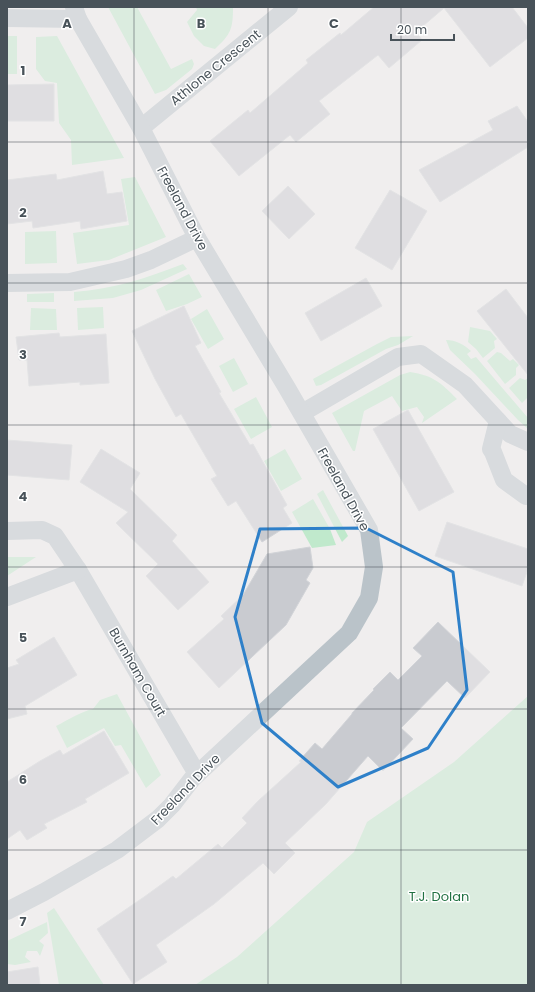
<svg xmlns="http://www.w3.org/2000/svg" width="535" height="992" viewBox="0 0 535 992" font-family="Poppins,sans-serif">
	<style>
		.green { fill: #c0e9cc }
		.building { fill: #c9cbd0; stroke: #d2d4d8 }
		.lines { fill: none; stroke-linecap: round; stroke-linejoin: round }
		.street { stroke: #bac3c9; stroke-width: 18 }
		.marked { fill: none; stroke: #2e80c9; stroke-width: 3; stroke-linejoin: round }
		.grid { fill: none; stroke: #485259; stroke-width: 1; stroke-opacity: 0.55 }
		.labels { text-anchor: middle; stroke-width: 3; stroke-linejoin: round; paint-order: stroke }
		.street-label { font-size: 13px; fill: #485259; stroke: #fff }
		.park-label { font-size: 13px; fill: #217142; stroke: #fff }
		.grid-label { font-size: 13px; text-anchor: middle; font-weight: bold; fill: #485259; stroke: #fff; stroke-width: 3; stroke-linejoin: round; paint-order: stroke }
	</style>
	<rect width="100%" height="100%" fill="#f0eeee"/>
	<g class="green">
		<polygon points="108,7 137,7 171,69 192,59 194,64 192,69 166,90 155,94"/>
		<path d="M196 7H233C233 29 231 34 215 49L204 46 194 36 187 22 197 10Z"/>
		<rect x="7" y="36" width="10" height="38"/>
		<polygon points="57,36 124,158 72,165 71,140 59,123 57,83 45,81 36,69 36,37"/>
		<polygon points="135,177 166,237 109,260 77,264 73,233 129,225 121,179"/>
		<polygon points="56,231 57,263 25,264 25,232"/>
		<path d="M183 264 187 269 141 290 113 298 74 301V292C114 289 147 278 183 264Z"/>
		<polygon points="189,274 202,297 187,304 166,311 156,290"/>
		<polygon points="54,293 54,302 27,302 27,294"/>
		<polygon points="103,307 104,328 78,330 77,308"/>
		<polygon points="31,308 56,309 57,330 30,330"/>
		<polygon points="207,309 224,339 208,349 191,319"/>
		<polygon points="470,327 490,331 497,339 494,341 495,348 483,358 476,349 468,342"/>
		<polygon points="413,336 398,345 386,349 321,385 316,386 313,379 377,344 391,337"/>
		<path d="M446 340C456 340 463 344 471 351L467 354 471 359 476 357 528 418V429L518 420 475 374 450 350Z"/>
		<polygon points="497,352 501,353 510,361 513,359 519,365 516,368 516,375 505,384 487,361"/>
		<polygon points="234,358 248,384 233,392 219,366"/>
		<path d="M410 372C434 376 440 382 457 399L422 423 424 417 417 407 402 411 392 396 364 411 355 451H353L332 413 400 375Z"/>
		<polygon points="520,378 525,380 528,378 528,397 522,403 509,388"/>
		<polygon points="256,397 272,427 251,439 234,409"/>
		<polygon points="285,449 302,479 281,491 264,461"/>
		<polygon points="323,490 348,536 342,542 317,494"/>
		<polygon points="313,499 330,529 336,545 312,548 292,512"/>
		<polygon points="7,557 36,557 7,576"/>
		<path d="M117 694 161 775 146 788 121 745 115 746 104 728 67 748 56 726C68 720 82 711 93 709L100 700Z"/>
		<polygon points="528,696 528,985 195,985 237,957 354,852 367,822 454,762"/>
		<polygon points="54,908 104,985 59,985 47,913"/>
		<polygon points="47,922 48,933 39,941 44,945 40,956 37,951 27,951 25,957 31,962 15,965 7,964 7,941"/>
	</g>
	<g class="building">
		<polygon points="374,7 512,7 528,28 528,38 490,67 444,8 416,32 422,40 389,68 378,55 319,101 330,114 296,142 290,135 239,176 210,141 248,110 250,113 308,63 306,60 340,33 341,35"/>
		<polygon points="54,84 54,121 7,121 7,85"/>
		<polygon points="517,106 528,122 528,147 440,202 419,170 493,130 488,121"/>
		<polygon points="103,171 107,194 122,192 127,221 81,229 80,221 33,228 32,221 7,224 7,180 56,174 57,180"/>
		<polygon points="288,186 315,214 289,239 262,211"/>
		<polygon points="390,190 427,211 392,270 355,248"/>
		<polygon points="366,278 382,306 321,341 305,313"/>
		<polygon points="506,289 528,318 528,375 477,311"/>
		<polygon points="184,306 201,343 195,346 221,392 219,393 250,445 253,444 287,505 283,508 292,523 262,542 236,501 228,506 211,479 217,476 181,414 176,417 155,379 132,331"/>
		<polygon points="59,333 60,337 106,334 109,383 80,385 80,382 29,386 27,360 19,360 16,337"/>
		<polygon points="408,410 454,492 419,511 373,429"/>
		<polygon points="7,440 72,445 69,480 7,475"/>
		<polygon points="101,449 140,473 130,489 177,535 172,541 209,582 178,610 146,576 158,564 116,523 128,512 80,482"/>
		<polygon points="447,522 528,549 528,569 522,586 435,556"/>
		<polygon points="310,547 313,568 306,580 310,583 286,625 219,688 187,652 224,619 221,616 243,595 267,554"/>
		<polygon points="438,622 490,672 465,698 447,681 401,728 413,739 383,771 368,756 326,804 285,843 295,853 274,874 263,863 214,904 156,945 167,962 133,984 97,929 144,897 173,876 176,879 218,844 222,848 247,823 242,818 258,801 301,762 299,761 315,743 322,749 352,714 352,713 374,690 373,689 390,672 398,680 422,656 413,648"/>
		<polygon points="54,637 77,675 25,706 27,714 7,719 7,668 19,664 16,660"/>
		<polygon points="104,731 129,773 85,799 87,802 44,824 47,828 27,840 20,830 7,839 7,782 40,761 60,750 63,755"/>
		<polygon points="38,967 40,985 7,985 7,972"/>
	</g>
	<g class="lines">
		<g class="street">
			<polyline points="7,18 78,19"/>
			<polyline points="141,128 289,7"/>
			<polyline points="7,283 70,282 126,269 151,260 197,238"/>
			<polyline points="302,413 398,357 421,354 465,385 510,434 528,442"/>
			<polyline points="498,421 491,449 493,452 504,480 526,496 528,495"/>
			<polyline points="7,531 42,530 55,536 78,570 197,774"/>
			<polyline points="7,597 78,570"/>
			<polyline points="7,911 44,892 117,850 158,819 172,805 192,779 349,633 369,598 374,567 369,530 287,388 197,238 141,128 78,19 74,7"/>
		</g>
	</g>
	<path d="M0 0H535V992H0ZM366 528 453 572 467 690 428 748 338 787 262 723 235 617 260 529Z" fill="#f0eeee" fill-opacity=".55" fill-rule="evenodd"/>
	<path class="marked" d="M366 528 453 572 467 690 428 748 338 787 262 723 235 617 260 529Z"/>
	<path class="grid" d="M134 7V985M268 7V985M401 7V985M7 142H528M7 283H528M7 425H528M7 567H528M7 709H528M7 850H528"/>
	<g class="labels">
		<g class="street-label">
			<text transform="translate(215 67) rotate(-39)" y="5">Athlone Crescent</text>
			<text transform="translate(183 208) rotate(62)" y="5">Freeland Drive</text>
			<text transform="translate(344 489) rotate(61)" y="5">Freeland Drive</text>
			<text transform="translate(138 672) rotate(60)" y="5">Burnham Court</text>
			<text transform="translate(185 789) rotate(-46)" y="5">Freeland Drive</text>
		</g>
		<g class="park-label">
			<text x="439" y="901">T.J. Dolan</text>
		</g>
	</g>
	<g class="grid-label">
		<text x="67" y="28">A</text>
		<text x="201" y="28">B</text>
		<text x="334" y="28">C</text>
		<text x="23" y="75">1</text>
		<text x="23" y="217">2</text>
		<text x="23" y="359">3</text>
		<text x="23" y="501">4</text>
		<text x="23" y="642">5</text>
		<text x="23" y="784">6</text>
		<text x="23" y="926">7</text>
	</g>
	<rect width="535" height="992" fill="none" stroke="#485259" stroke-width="16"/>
	<path d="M391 34v6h63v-6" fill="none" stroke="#485259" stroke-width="2"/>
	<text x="397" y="34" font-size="12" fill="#485259" stroke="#ffffff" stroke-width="3" paint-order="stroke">20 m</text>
</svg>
